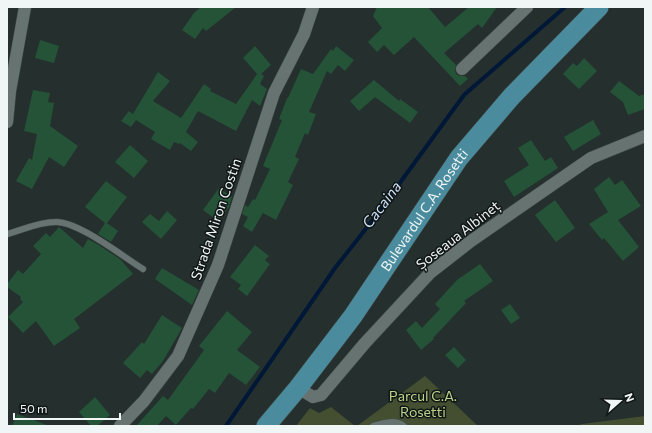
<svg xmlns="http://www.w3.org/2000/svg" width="652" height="433" viewBox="0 0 652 433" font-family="Commissioner,sans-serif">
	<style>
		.green { fill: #444e31 }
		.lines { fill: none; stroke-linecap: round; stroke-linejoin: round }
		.stream { stroke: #001837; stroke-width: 4 }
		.building { fill: #245338 }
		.service-casing { stroke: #434d4c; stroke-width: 7 }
		.minor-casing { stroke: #434d4c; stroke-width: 13 }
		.primary-casing { stroke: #434d4c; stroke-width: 20 }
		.service { stroke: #677371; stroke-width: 6 }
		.minor { stroke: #677371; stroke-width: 12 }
		.primary { stroke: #4a8c9d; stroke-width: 19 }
		.labels { text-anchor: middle; stroke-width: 3; stroke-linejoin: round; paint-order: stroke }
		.street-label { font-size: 14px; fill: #eff6f5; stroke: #111616 }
		.park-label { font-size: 14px; fill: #bbd38a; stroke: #111616 }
		.water-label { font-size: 15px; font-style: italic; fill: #cbdff7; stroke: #111616 }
	</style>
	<rect width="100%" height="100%" fill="#242f2e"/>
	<g class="green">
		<polygon points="425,376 478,426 357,426"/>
		<polygon points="331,407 355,426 296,426 310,408 319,413"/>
		<polygon points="645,416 645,426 576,426 582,424"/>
	</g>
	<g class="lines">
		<polyline class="stream" points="226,426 335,268 372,221 464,95 565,7"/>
	</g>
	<g class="building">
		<polygon points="201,7 236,7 206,31 203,28 195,39 182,30 194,13"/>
		<polygon points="377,7 428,7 445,27 469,7 497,7 482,28 478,24 444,53 456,65 455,70 456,74 460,76 465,76 468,79 460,86 414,37 394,55 384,45 377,52 368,42 382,28 373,16"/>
		<polygon points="40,40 59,46 54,63 35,58"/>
		<polygon points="255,46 271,65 261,74 264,76 260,84 267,89 260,106 252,100 236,131 198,111 186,132 198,142 191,151 180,143 179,144 174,142 170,150 151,139 155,132 136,120 131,127 121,121 129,111 133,114 158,72 170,81 153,101 181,118 204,84 211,89 210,91 236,104 257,74 243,58"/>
		<polygon points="336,46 354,60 345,71 338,65 331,74 327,71 309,112 316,114 308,135 305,133 295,157 299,159 288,182 293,185 276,220 263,213 252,232 243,226 248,217 242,214 245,205 248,207 253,199 255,200 270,169 263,166 282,120 279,119 287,98 288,98 301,69 313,74 331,49 333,51"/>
		<polygon points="584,58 597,71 579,89 563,74 573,63 577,66"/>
		<polygon points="374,80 399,101 400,99 418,112 410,123 375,97 359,111 350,101"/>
		<polygon points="619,81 639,96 645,94 645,109 628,115 623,102 610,92"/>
		<polygon points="33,90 50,93 48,102 54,103 50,126 78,146 64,167 49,157 32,189 16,181 29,158 32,160 37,134 24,131"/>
		<polygon points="593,120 601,134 573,151 564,137"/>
		<polygon points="531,140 545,161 551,157 558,168 514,197 504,181 529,165 518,148"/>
		<polygon points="130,145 148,161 134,178 115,162"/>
		<polygon points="609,177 615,185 622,180 641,206 618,220 639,247 623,261 604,238 602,240 589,224 608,212 594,189"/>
		<polygon points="106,181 127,197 107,223 118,231 111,242 98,234 105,223 85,207"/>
		<polygon points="219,188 232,197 229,207 218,221 203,210"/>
		<polygon points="555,200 575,228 556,242 535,215"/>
		<polygon points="167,211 177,220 161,239 142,222 150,214 159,221"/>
		<polygon points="59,227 83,248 88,239 97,244 120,259 133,274 74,319 80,328 54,346 36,321 23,333 8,317 23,302 20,299 21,297 7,287 7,284 18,270 23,274 41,254 33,246 46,233 50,237"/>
		<polygon points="255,245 269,256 265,260 270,264 247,296 238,289 241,285 230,277"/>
		<polygon points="480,264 493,281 464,301 466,303 433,338 434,339 421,350 406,330 416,321 422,328 440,309 435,304 457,280"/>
		<polygon points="162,268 199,290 192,305 155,279"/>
		<polygon points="510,304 520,318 511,324 501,310"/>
		<polygon points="227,311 252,332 237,350 260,367 246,385 229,373 215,393 209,389 193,409 191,408 176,425 166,416 157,426 136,426 163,396 168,400 204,350 199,346"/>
		<polygon points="162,315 182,328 163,361 152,374 147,370 140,378 123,363 142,342 144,344"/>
		<polygon points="454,347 466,360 458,368 445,355"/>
		<polygon points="95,397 110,415 97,426 91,426 79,412"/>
		<polygon points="17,414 47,425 47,426 12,426"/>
	</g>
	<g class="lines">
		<g class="service-casing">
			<g id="service">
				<path d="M7 234C22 230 39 222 55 222 78 221 122 256 143 269"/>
				<path d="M373 426C383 423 395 419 404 426"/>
			</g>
		</g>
		<g class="minor-casing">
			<g id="minor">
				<polyline points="462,69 527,7"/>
				<polyline points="7,122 10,91 25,7"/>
				<polyline points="298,388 313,397 321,395 365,343 430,273 471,241 591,158 645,136"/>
				<polyline points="120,426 144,401 178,356 218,265 274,93 304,34 313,7"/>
			</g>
		</g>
		<g class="primary-casing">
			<g id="primary">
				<path id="s1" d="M266 426 298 388 353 316 459 158 512 96 599 7"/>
			</g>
		</g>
		<use href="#service" class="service"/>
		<use href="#minor" class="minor"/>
		<use href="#primary" class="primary"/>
	</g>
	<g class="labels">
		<g class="street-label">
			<text dy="5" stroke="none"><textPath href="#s1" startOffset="268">Bulevardul C.A. Rosetti</textPath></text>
			<text transform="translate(216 219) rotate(-71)" y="5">Strada Miron Costin</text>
			<text transform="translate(458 235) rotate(-38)" y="5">Șoseaua Albineț</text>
		</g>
		<g class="park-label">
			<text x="423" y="401">Parcul C.A.<tspan x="423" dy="16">Rosetti</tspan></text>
		</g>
		<g class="water-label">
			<text transform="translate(382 205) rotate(-53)" y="5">Cacaina</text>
		</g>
	</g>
	<rect width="652" height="433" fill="none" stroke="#eff6f5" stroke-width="16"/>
	<g transform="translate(620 401) rotate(70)" stroke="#111616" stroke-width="3" paint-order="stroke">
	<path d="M0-3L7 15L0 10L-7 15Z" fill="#eff6f5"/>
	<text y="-6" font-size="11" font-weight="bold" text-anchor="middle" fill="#eff6f5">N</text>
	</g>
	<path d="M14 413v6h106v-6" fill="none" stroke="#eff6f5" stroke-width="2"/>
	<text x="20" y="413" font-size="12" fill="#eff6f5" stroke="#111616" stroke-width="3" paint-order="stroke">50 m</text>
</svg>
